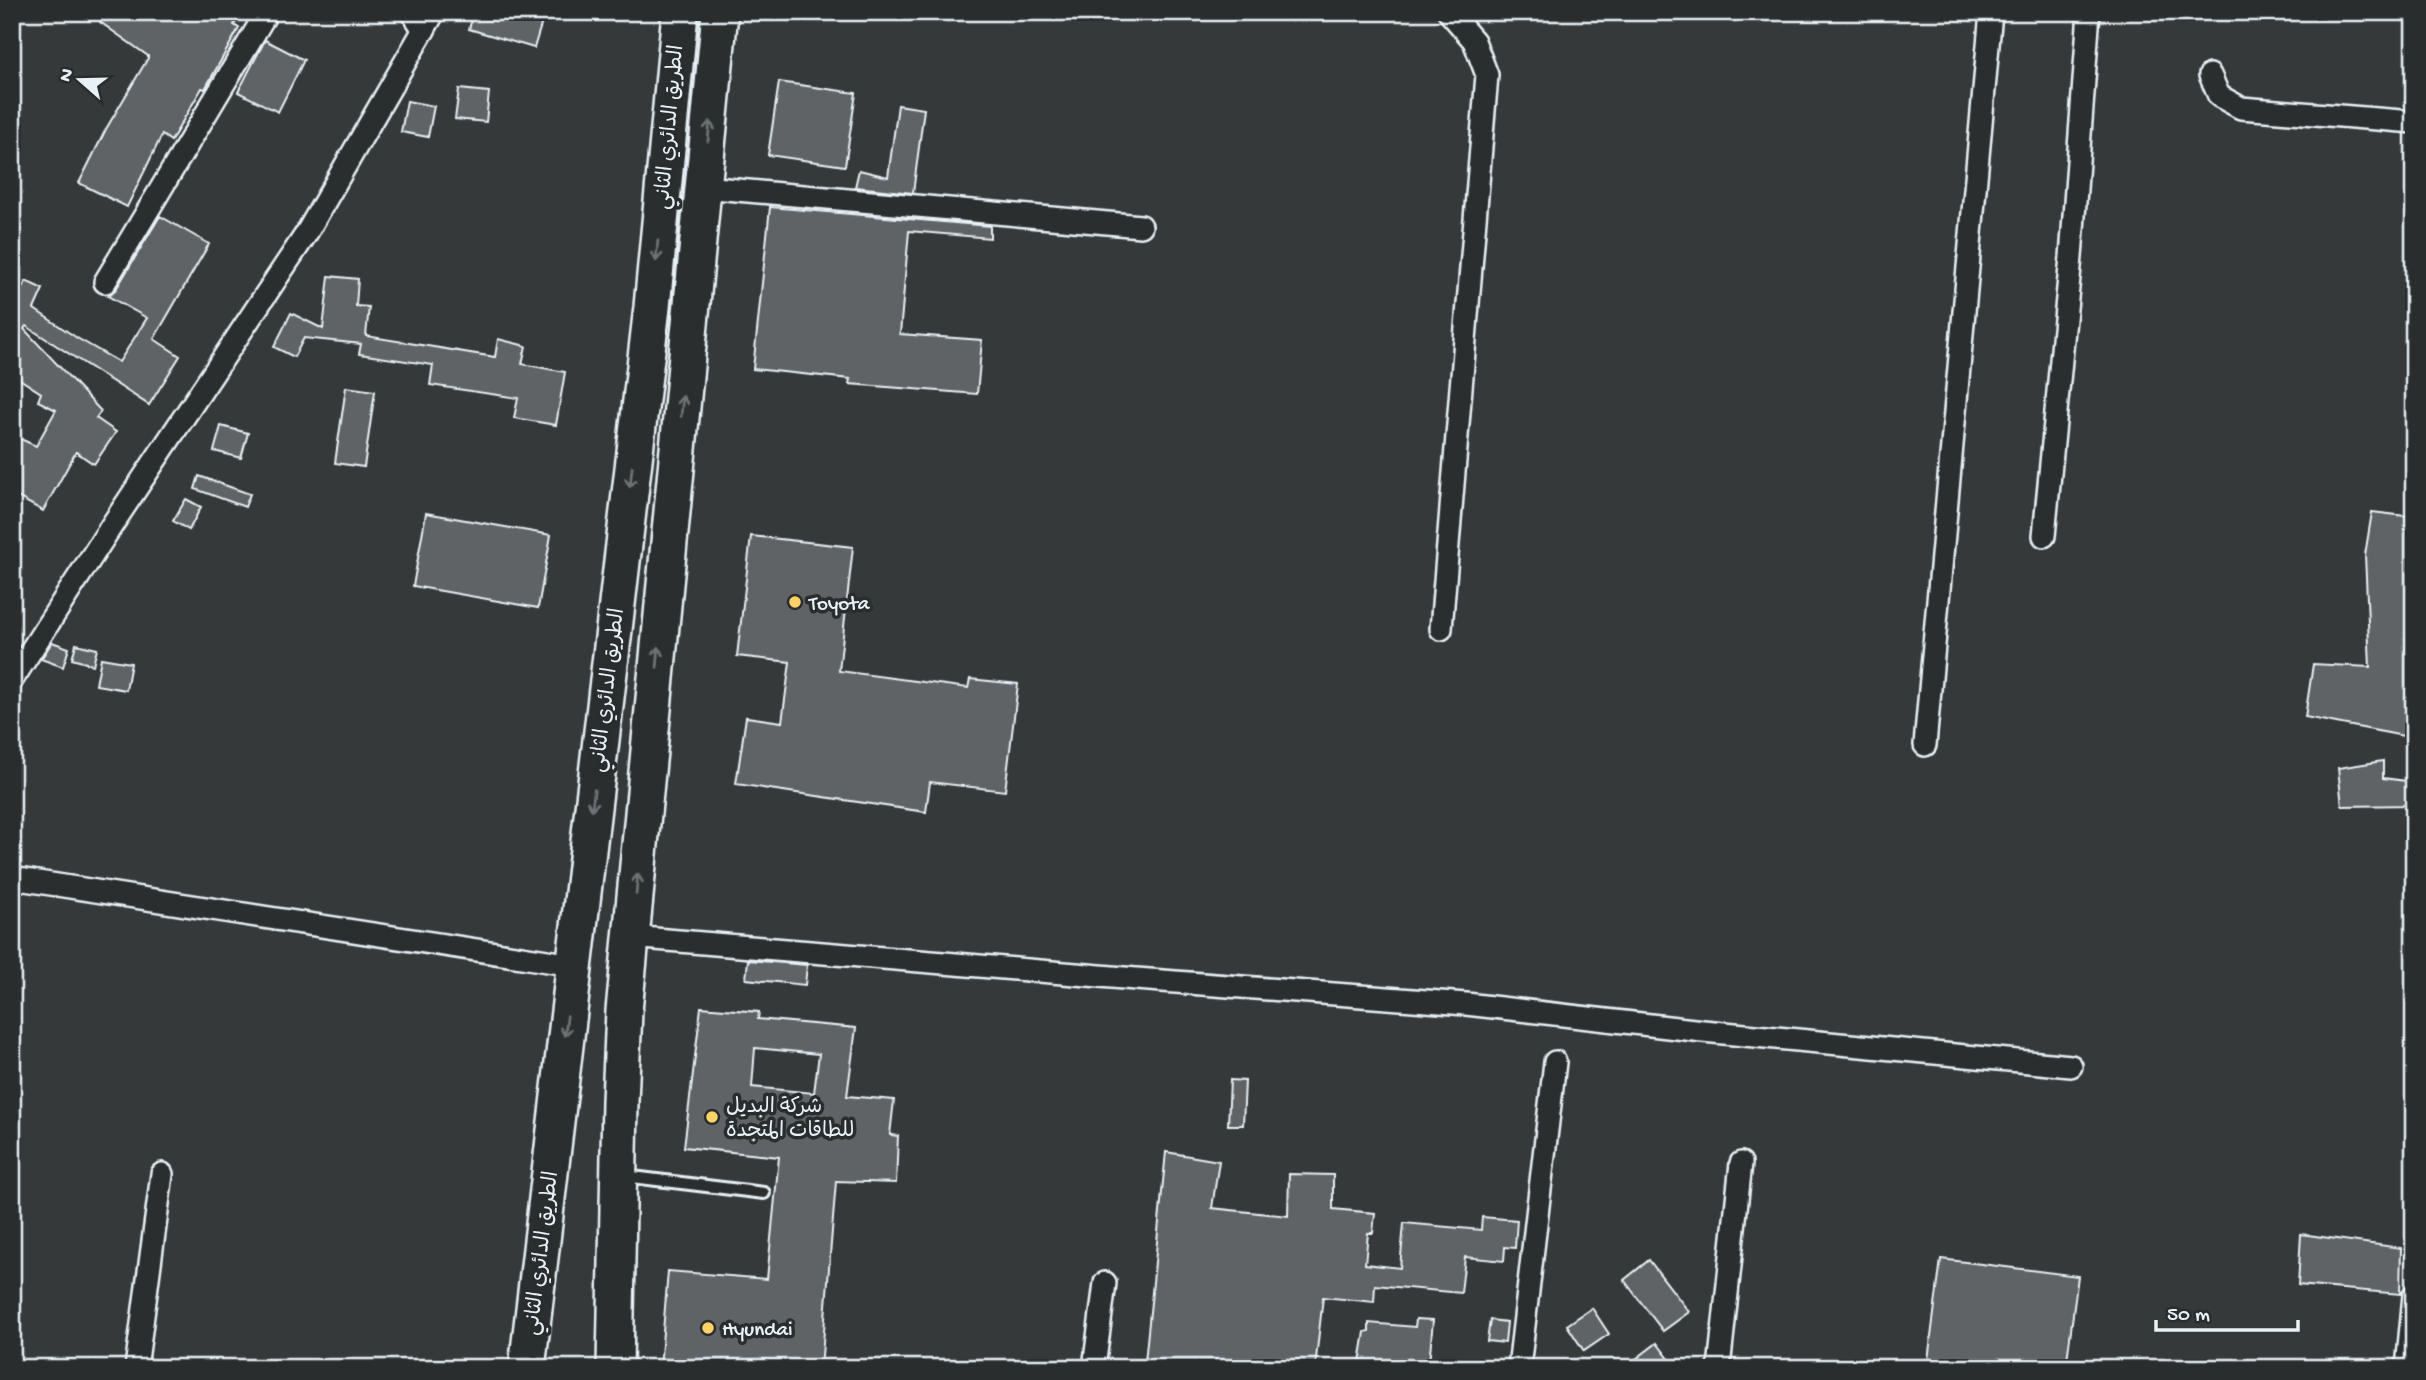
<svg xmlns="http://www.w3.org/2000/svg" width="2426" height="1380" viewBox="0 0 2426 1380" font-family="'Gochi Hand','Playpen Sans Arabic',sans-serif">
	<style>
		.building { fill: #5f6365; stroke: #e8f1f8; stroke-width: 2; fill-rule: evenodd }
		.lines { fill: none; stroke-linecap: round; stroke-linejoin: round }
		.service-casing { stroke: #e8f1f8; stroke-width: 16 }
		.minor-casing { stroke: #e8f1f8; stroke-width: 26 }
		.trunk-casing { stroke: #e8f1f8; stroke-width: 40 }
		.service { stroke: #2a2d2e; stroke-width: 10 }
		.minor { stroke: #2a2d2e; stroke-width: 21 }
		.trunk { stroke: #2a2d2e; stroke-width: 35 }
		.oneway { stroke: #6c7275 }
		.poi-dot { fill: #ffd166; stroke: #2a2d2e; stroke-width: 2.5 }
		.labels { text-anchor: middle; stroke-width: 7; stroke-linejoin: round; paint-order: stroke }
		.street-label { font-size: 21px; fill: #e8f1f8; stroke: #2a2d2e }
		.poi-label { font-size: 21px; fill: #e8f1f8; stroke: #2a2d2e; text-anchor: start }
	</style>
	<rect width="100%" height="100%" fill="#35393a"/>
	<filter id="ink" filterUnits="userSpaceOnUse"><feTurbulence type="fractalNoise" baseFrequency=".0143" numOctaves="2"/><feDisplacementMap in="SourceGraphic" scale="14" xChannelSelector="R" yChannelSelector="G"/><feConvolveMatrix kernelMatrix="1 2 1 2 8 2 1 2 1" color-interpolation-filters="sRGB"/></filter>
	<g filter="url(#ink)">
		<g class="building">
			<polygon points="107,12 242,12 234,25 239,28 205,89 202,88 171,141 162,135 127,207 79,183 106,129 148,58 148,56 100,22"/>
			<polygon points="474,12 545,12 534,48 469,29"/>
			<polygon points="265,40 304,60 278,112 238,92"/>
			<polygon points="779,82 856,93 845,166 768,155"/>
			<polygon points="459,89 489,92 486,122 455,119"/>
			<polygon points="407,101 434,106 428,137 401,132"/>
			<polygon points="898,105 924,109 913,193 855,187 859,170 888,177"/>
			<polygon points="770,207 990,226 990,238 909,231 900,334 982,340 977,394 849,384 850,379 753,369"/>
			<polygon points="160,216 209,244 154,339 180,356 149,405 26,326 24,329 101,411 96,418 116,432 94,464 76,452 43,511 12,494 12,435 36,446 56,410 38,401 41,393 12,374 12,281 23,288 26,281 43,289 34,309 77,338 119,362 147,318 108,296 116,289"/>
			<polygon points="329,276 358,279 356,306 369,307 366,336 495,357 498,339 526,346 522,364 565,372 556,425 514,418 518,398 430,385 433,365 359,354 361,344 304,338 294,357 274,347 291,313 323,329"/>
			<polygon points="346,387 375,391 364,467 335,463"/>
			<polygon points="221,426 248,433 241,458 214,451"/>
			<polygon points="199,476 250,494 245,507 195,489"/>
			<polygon points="186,499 201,507 189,530 173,521"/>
			<polygon points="2372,512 2414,517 2414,738 2305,717 2313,664 2370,667 2365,555"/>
			<polygon points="426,513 551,535 538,608 413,586"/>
			<polygon points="751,536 853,547 839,671 968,688 970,679 1018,684 1005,791 930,782 926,812 736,784 746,717 782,722 790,662 737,656"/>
			<polygon points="52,642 69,648 63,667 41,659"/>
			<polygon points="76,644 97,649 93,665 72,659"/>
			<polygon points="101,658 131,663 126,690 96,685"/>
			<polygon points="2383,761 2383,778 2414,782 2414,805 2342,806 2338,768"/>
			<polygon points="748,960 807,965 805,985 746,979"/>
			<path d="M701 1007 759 1012 758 1019 856 1028 847 1096 894 1100 890 1135 898 1136 896 1183 836 1181 821 1368H660L668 1271 767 1279 779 1157 684 1147ZM755 1048 819 1054 814 1093 752 1087Z"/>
			<polygon points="1230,1080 1245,1081 1243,1125 1228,1125"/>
			<polygon points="1166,1152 1219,1161 1212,1208 1288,1216 1289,1174 1333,1175 1333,1209 1375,1213 1373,1233 1368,1233 1365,1264 1400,1268 1404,1223 1481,1230 1482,1217 1517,1220 1515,1248 1505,1247 1504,1261 1465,1257 1461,1293 1375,1285 1374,1302 1323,1297 1315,1368 1194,1368 1145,1362"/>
			<polygon points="2301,1234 2401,1248 2400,1294 2298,1285"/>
			<polygon points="1941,1259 2078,1276 2066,1368 1927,1368"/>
			<polygon points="1649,1260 1689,1312 1663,1331 1624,1280"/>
			<polygon points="1592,1308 1609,1334 1584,1351 1567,1325"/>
			<polygon points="1416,1319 1433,1320 1429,1364 1398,1360 1397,1368 1359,1368 1365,1332 1369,1331 1369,1323 1415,1327"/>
			<polygon points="1490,1320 1507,1322 1505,1343 1487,1341"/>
			<polygon points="1657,1343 1676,1368 1624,1368"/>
		</g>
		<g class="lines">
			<g class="service-casing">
				<polyline id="service" points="624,1176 764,1193"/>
			</g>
			<g class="minor-casing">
				<g id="minor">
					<polyline points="412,12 424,30"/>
					<polyline points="2210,75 2219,96 2241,108 2414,122"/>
					<polyline points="703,187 1141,226"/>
					<polyline points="105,282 267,12"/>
					<polyline points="2044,536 2071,257 2089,12"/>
					<polyline points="1441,629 1487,75 1474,41 1449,12"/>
					<polyline points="12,680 114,522 306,234 434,12"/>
					<polyline points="1925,745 1991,12"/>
					<polyline points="12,878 573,965"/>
					<polyline points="631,937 1136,979 1466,1004 1703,1031 2071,1066"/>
					<polyline points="136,1368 162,1174"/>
					<polyline points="1094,1368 1105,1283"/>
					<polyline points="1519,1368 1555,1062"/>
					<polyline points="1719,1368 1741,1163"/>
					<polyline points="2407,1368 2414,1295"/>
				</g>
			</g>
			<g class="trunk-casing">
				<g id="trunk">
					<polyline points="527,1368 652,307 680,12"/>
					<polyline points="615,1368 620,1101 624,1011 720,12"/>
				</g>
			</g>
			<use href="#service" class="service"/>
			<use href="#minor" class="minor"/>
			<use href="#trunk" class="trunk"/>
		</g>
		<defs><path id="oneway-shaft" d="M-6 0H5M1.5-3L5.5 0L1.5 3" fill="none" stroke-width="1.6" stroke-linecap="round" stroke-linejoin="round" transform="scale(1.75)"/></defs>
		<g class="oneway">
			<use href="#oneway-shaft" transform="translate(709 131) rotate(-84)"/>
			<use href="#oneway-shaft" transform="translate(657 251) rotate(95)"/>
			<use href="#oneway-shaft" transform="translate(682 406) rotate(-85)"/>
			<use href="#oneway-shaft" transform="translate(631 477) rotate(97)"/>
			<use href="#oneway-shaft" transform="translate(658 657) rotate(-85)"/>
			<use href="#oneway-shaft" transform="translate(593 800) rotate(97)"/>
			<use href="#oneway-shaft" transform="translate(637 884) rotate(-85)"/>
			<use href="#oneway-shaft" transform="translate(566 1026) rotate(97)"/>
		</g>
	</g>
	<g class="poi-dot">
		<circle cx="795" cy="602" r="7"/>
		<circle cx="712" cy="1117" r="7"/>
		<circle cx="708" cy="1328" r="7"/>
	</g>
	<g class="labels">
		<g class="street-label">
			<text transform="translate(668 127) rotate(-85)" y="7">الطريق الدائري الثاني</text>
			<text transform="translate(606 690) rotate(-83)" y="7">الطريق الدائري الثاني</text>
			<text transform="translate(540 1253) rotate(-83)" y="7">الطريق الدائري الثاني</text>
		</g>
		<g class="poi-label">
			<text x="809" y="609">Toyota</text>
			<text x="726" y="1112">شركة البديل<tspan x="726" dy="24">للطاقات المتجدة</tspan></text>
			<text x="722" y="1335">Hyundai</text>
		</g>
	</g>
	<rect width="2426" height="1380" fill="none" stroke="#2a2d2e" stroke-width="42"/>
	<rect x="21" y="21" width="2384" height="1338" fill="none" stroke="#e8f1f8" stroke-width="2.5" filter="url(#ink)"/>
	<g transform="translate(80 80) rotate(290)" stroke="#2a2d2e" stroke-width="5" paint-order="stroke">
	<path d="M0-5L12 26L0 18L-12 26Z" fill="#e8f1f8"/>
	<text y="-10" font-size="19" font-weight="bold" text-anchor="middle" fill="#e8f1f8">N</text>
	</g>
	<path d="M2156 1320v10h142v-10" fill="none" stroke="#e8f1f8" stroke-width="3.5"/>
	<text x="2167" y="1320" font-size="21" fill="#e8f1f8" stroke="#2a2d2e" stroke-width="5" paint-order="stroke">50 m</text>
</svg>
